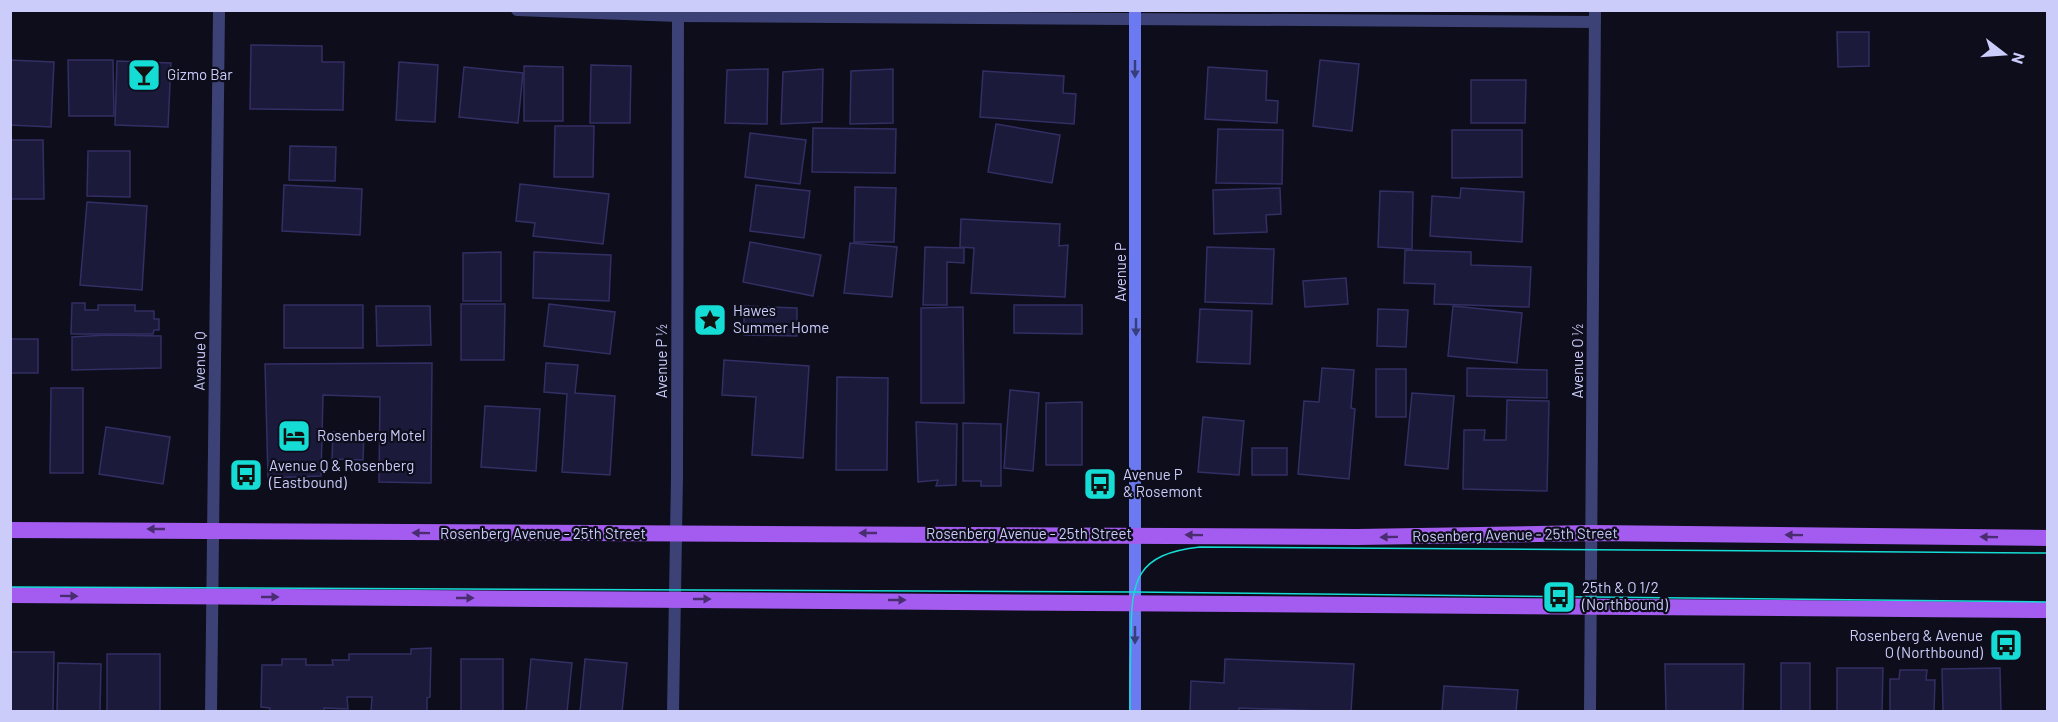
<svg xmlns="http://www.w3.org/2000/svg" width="2058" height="722" viewBox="0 0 2058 722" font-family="Barlow,sans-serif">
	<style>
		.building { fill: #1c1a3a; stroke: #322f64; stroke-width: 1.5 }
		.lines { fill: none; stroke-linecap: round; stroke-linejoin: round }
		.minor { stroke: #3c4275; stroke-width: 12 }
		.secondary { stroke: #6b7af1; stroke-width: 12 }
		.primary { stroke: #a45cf0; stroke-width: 16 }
		.tram { stroke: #15ddd5; stroke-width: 1.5 }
		.oneway { fill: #373e7b }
		.oneway2 { fill: #492d70 }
		.labels { text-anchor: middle; stroke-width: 4.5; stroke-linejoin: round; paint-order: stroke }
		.poi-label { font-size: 15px; fill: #cbccfa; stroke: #0d0d1b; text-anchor: start }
		.street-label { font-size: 15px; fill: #cbccfa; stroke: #0d0d1b }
	</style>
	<rect width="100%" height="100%" fill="#0d0d1b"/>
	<g class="building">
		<polygon points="1837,32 1869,32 1869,66 1838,67"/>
		<polygon points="251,45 322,46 322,62 344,62 343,110 250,109"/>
		<polygon points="10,60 54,62 51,127 10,125"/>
		<polygon points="68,60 113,60 114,116 69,116"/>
		<polygon points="1320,60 1359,64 1352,131 1313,126"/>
		<polygon points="117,61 171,63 168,127 115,125"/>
		<polygon points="399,62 438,65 435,122 396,120"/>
		<polygon points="591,65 631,66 630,123 590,123"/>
		<polygon points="524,66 563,67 563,121 524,121"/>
		<polygon points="464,67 523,73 518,123 459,117"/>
		<polygon points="1208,67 1267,71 1266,100 1278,101 1277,123 1205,119"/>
		<polygon points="768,69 767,124 725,123 727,70"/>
		<polygon points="823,69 822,122 781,124 783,72"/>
		<polygon points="893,69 893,123 850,124 851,71"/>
		<polygon points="983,71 1064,76 1063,93 1076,94 1074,124 980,117"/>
		<polygon points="1471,80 1526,80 1525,123 1471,123"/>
		<polygon points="996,124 1060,135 1052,183 988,172"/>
		<polygon points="555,126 594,126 593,177 554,177"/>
		<polygon points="813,128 896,129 895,173 812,172"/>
		<polygon points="1218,129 1283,130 1282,184 1216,183"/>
		<polygon points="1452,130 1522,130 1522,177 1452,178"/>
		<polygon points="750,133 806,140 800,184 745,177"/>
		<polygon points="10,140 43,140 44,199 10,199"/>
		<polygon points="290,146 336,147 335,181 289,180"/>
		<polygon points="88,151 130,151 130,197 87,196"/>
		<polygon points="520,184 609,194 603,244 533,236 535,223 516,221"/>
		<polygon points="284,185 362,189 360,235 282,231"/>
		<polygon points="756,185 810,191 804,238 750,231"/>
		<polygon points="855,187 896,188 894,242 854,242"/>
		<polygon points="1280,188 1281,214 1266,215 1267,232 1214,234 1213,190"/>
		<polygon points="1461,188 1524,192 1522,242 1430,236 1432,196 1460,198"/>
		<polygon points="1380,191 1413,192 1412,249 1378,247"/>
		<polygon points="87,202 147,206 142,290 80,285"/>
		<polygon points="961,219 1060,224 1059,246 1068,245 1065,297 971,293 974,248 960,247"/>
		<polygon points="750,242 821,255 813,296 743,282"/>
		<polygon points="850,243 897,247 892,297 844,293"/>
		<polygon points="925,247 964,248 964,263 947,262 947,305 923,305"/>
		<polygon points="1207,247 1274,249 1272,304 1205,302"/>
		<polygon points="1405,250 1471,252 1471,265 1531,267 1529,307 1434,304 1435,284 1404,283"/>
		<polygon points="501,252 501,301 463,301 463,253"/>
		<polygon points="534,252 611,255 609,301 533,298"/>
		<polygon points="1346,278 1348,304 1305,307 1303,281"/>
		<polygon points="72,303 85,303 85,310 98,310 98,305 135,305 135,311 154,311 154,319 159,319 159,330 154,330 153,334 71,334"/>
		<polygon points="461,304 505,304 504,360 461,360"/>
		<polygon points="549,304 615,312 610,354 544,346"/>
		<rect x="284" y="305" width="79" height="43"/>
		<polygon points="1014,305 1082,305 1082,334 1014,333"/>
		<polygon points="376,306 430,306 431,345 377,346"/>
		<polygon points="744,306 797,308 797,336 744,335"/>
		<polygon points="1453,306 1522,313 1517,363 1448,356"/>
		<polygon points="963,307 964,403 921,403 921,308"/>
		<polygon points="1200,309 1252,311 1250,364 1197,362"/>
		<polygon points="1378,309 1408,310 1406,347 1377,346"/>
		<polygon points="108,335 161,336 161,368 72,370 72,337"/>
		<rect x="10" y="339" width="28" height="34"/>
		<polygon points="724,360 809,366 803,458 752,455 756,397 722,395"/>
		<polygon points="432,363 431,483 379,482 380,397 323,395 321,476 268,478 265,364"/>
		<polygon points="546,363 578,365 575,393 615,396 610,475 562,472 567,394 544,392"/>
		<polygon points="1322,368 1354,370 1351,408 1355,409 1349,479 1298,474 1304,401 1319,402"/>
		<polygon points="1467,368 1547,370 1547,398 1467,396"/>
		<rect x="1376" y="369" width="30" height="48"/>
		<polygon points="837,377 888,378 887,470 836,470"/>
		<polygon points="51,388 83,388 83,473 50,473"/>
		<polygon points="1010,390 1039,393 1033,471 1004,468"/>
		<polygon points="1412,393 1454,396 1448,469 1405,465"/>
		<polygon points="1507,400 1549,401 1547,491 1463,489 1464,430 1485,430 1484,440 1506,440"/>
		<polygon points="1082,402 1082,465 1046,465 1046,403"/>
		<polygon points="485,406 540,409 536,471 481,467"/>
		<polygon points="1203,417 1244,421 1239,475 1198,472"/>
		<polygon points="916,422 957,424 956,485 936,486 938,480 918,482"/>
		<polygon points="963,423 1001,424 1001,486 981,486 981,481 963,481"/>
		<polygon points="106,427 170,437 163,484 99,474"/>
		<polygon points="333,432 364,433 363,460 332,459"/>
		<rect x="1252" y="448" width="35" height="27"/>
		<polygon points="431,648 430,697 427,698 427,712 371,712 372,697 347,697 348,709 324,708 324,712 270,712 270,708 261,707 262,665 282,665 282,659 306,659 306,665 333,665 332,660 349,660 349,654 411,654 411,649"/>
		<polygon points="10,652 54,652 53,712 10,712"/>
		<rect x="107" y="654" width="53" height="58"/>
		<rect x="461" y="659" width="42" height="53"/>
		<polygon points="531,659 572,663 567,712 526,712"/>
		<polygon points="585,659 627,663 622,712 580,712"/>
		<polygon points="1225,659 1354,664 1351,712 1239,708 1239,712 1190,712 1191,681 1224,683"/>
		<polygon points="58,663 101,664 100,712 57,712"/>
		<rect x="1781" y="663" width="29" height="49"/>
		<polygon points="1665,664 1744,664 1743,712 1666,712"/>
		<polygon points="1837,668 1883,668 1882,712 1837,712"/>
		<polygon points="2000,668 2001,712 1943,712 1942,669"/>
		<polygon points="1900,670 1927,670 1926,680 1935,680 1934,712 1890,712 1890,679 1899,679"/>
		<polygon points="1444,686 1518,690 1516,712 1442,712"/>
	</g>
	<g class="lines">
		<g class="minor">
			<polyline points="517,10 678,16 1595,22"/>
			<polyline points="211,712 219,10"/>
			<polyline points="673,712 677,476 678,11"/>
			<polyline points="1590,712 1595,10"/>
		</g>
		<polyline class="secondary" points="1135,712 1135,10"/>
		<g class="primary">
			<polyline points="10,530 1357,537 1593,533 2048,538"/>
			<polyline points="10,595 2048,610"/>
		</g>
		<g class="tram">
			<polyline points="10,587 1133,592 2048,602"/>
			<path d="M1130 712C1130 687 1130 662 1131 638 1131 580 1136 554 1200 547L2048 553"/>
		</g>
	</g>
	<defs><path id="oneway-solid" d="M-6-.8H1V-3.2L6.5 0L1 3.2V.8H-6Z" transform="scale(1.5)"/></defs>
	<g class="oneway">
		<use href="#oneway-solid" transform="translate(1135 69) rotate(90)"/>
		<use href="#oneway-solid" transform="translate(1136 327) rotate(90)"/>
		<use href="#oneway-solid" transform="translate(1135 635) rotate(90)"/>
	</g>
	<g class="oneway2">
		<use href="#oneway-solid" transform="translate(156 529) rotate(180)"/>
		<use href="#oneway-solid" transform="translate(421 533) rotate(-179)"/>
		<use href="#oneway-solid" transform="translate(868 533) rotate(180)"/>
		<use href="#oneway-solid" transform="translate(1194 535) rotate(-179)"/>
		<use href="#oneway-solid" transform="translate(1794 535) rotate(-179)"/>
		<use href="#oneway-solid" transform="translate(1389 537) rotate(179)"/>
		<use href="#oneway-solid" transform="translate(1989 537) rotate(-179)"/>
		<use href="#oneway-solid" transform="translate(69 596) rotate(1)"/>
		<use href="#oneway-solid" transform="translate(270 597)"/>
		<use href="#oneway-solid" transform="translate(465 598)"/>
		<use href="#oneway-solid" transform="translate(702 599)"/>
		<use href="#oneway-solid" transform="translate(897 600)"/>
	</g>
	<defs>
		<g id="bar-square" transform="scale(1.725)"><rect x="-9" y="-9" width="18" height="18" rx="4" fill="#15ddd5" stroke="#0d0d1b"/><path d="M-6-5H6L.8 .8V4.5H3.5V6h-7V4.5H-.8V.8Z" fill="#111"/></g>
		<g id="sight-square" transform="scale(1.725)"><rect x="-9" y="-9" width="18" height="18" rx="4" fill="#15ddd5" stroke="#0d0d1b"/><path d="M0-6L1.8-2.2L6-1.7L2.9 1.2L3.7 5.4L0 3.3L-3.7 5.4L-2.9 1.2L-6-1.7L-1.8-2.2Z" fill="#111"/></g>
		<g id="hotel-square" transform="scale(1.725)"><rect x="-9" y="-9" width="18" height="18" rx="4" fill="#15ddd5" stroke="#0d0d1b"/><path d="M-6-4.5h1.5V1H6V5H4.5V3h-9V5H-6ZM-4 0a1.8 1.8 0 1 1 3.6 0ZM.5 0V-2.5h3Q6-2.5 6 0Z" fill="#111"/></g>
		<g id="bus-square" transform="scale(1.725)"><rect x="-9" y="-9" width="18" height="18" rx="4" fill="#15ddd5" stroke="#0d0d1b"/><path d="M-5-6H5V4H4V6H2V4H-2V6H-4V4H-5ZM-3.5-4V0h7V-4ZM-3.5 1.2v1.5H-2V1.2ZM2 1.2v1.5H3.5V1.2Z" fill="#111"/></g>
	</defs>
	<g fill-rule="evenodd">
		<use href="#bar-square" x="144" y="75"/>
		<use href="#sight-square" x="710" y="320"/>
		<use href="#hotel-square" x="294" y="436"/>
		<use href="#bus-square" x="246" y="475"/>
		<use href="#bus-square" x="1100" y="484"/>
		<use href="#bus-square" x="1559" y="597"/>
		<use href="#bus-square" x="2006" y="645"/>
	</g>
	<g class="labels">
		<g class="poi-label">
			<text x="167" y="80">Gizmo Bar</text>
			<text x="733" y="316">Hawes<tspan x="733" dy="17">Summer Home</tspan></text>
			<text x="317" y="441">Rosenberg Motel</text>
			<text x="269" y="471">Avenue Q &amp; Rosenberg<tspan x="269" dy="17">(Eastbound)</tspan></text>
			<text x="1123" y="480">Avenue P<tspan x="1123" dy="17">&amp; Rosemont</tspan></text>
			<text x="1582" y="593">25th &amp; O 1/2<tspan x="1582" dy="17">(Northbound)</tspan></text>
			<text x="1983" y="641" text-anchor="end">Rosenberg &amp; Avenue<tspan x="1983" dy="17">O (Northbound)</tspan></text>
		</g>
		<g class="street-label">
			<text transform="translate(1121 272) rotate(-90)" y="5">Avenue P</text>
			<text transform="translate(200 361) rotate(-89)" y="5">Avenue Q</text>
			<text transform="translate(662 361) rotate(-90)" y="5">Avenue P ½</text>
			<text transform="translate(1578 361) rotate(-90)" y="5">Avenue O ½</text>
			<text x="543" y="539">Rosenberg Avenue - 25th Street</text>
			<text x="1029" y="539">Rosenberg Avenue - 25th Street</text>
			<text transform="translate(1515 535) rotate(-1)" y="5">Rosenberg Avenue - 25th Street</text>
		</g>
	</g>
	<rect width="2058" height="722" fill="none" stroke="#cbccfa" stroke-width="24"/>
	<g transform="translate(2004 54) rotate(107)" stroke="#0d0d1b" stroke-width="4.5" paint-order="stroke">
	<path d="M0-4.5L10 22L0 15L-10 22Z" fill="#cbccfa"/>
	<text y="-9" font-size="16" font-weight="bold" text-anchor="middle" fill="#cbccfa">N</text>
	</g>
</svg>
